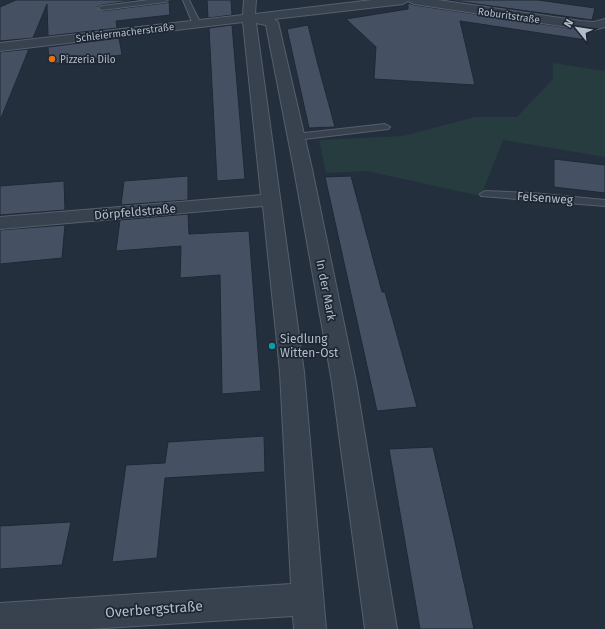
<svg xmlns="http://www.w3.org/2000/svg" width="605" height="629" viewBox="0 0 605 629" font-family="'Fira Sans',sans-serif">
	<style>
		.green { fill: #263c3f }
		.building { fill: #455162; stroke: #1f2835 }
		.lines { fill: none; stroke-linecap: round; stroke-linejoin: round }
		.lane-casing { stroke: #565f6c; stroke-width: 2 }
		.street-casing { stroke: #565f6c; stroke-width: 2 }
		.lane { fill: #38414e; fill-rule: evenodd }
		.street { fill: #38414e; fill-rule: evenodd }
		.food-dot { fill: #e8710a; stroke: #1d2633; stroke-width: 1.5 }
		.culture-dot { fill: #0f9aa8; stroke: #1d2633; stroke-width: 1.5 }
		.labels { text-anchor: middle; stroke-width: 3.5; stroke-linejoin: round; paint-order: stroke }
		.far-street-label { font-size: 10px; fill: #b4bcc9; stroke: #1d2633 }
		.far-poi-label { font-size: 10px; fill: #b4bcc9; stroke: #1d2633; text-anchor: start }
		.street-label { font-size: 12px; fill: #b4bcc9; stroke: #1d2633 }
		.poi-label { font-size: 12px; fill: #b4bcc9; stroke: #1d2633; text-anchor: start }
		.near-street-label { font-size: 14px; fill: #b4bcc9; stroke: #1d2633 }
	</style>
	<rect width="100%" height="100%" fill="#242f3e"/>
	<polygon class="green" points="553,63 605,71 605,157 503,140 481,196 367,171 326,173 319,140 403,136 475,117 517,117 553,79"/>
	<g class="building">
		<polygon points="16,0 137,0 102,5 97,7 102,11 165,3 169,1 170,15 116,21 117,28 48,36 47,4 33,38 0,41 0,7"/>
		<polygon points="207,0 231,0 232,15 208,18"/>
		<polygon points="448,0 538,0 595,8 592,20"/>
		<polygon points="408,3 414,5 589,31 586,40 460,21 475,85 374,79 376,47 346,19 408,9"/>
		<polygon points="232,25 245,179 217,181 209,28"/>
		<polygon points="308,25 317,61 335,127 309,128 287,29"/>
		<polygon points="119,38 122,55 49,64 48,47"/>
		<polygon points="29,49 1,118 0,118 0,52"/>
		<polygon points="554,159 605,165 605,193 554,187"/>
		<polygon points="188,176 188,200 121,205 124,181"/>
		<polygon points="351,176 382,292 385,292 417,407 377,411 325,177"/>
		<polygon points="64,181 65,210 0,215 0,186"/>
		<polygon points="188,214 189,234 249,231 261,391 222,394 220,275 180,278 181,246 116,251 120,220"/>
		<polygon points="65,225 62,258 0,264 0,230"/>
		<polygon points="264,436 265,472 165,478 157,558 112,562 126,465 165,463 168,442"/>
		<polygon points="433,447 454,537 474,629 420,629 389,449"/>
		<polygon points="71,522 62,565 0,569 0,526"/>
	</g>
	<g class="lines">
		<g class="lane-casing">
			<g id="lane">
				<polygon points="149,0 168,0 165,2 102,10 98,8 102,6"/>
				<polygon points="183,0 189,0 201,24 200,26 193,24"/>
				<polygon points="385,124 390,127 388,129 296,140 291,137 296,134"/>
				<polygon points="485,191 532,193 605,200 605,206 481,196 480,194"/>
			</g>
		</g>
		<g class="street-casing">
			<polygon id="street" points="244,0 256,0 255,14 372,0 438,0 581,21 594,22 605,19 605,27 594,30 581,29 414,4 408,1 403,4 274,19 278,22 312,169 356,382 397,629 365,629 332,382 294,169 266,25 256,23 304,372 326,629 294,629 293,616 90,629 0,629 0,603 291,584 280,372 263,206 0,229 0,217 261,195 243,22 0,51 0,43 243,15"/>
		</g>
		<use href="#lane" class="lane"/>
		<use href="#street" class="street"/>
	</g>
	<circle class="food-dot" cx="52" cy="59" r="4"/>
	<circle class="culture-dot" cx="272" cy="346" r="4"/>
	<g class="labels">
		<g class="far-street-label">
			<text transform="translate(509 15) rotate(8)" y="4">Roburitstraße</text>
			<text transform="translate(125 32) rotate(-7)" y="4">Schleiermacherstraße</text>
		</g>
		<g class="far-poi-label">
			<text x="60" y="63">Pizzeria Dilo</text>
		</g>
		<g class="street-label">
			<text transform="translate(545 198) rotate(4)" y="4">Felsenweg</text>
			<text transform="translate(135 212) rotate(-5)" y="4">Dörpfeldstraße</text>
			<text transform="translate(326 290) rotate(79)" y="4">In der Mark</text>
		</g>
		<g class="poi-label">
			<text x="280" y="343">Siedlung<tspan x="280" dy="14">Witten-Ost</tspan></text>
		</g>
		<g class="near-street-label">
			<text transform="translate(154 609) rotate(-4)" y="5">Overbergstraße</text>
		</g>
	</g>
	<g transform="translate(577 28) rotate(300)" stroke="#1d2633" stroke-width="3" paint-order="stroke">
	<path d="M0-3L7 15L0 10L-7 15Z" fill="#b4bcc9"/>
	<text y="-6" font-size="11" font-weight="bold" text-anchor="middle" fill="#b4bcc9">N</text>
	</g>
</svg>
